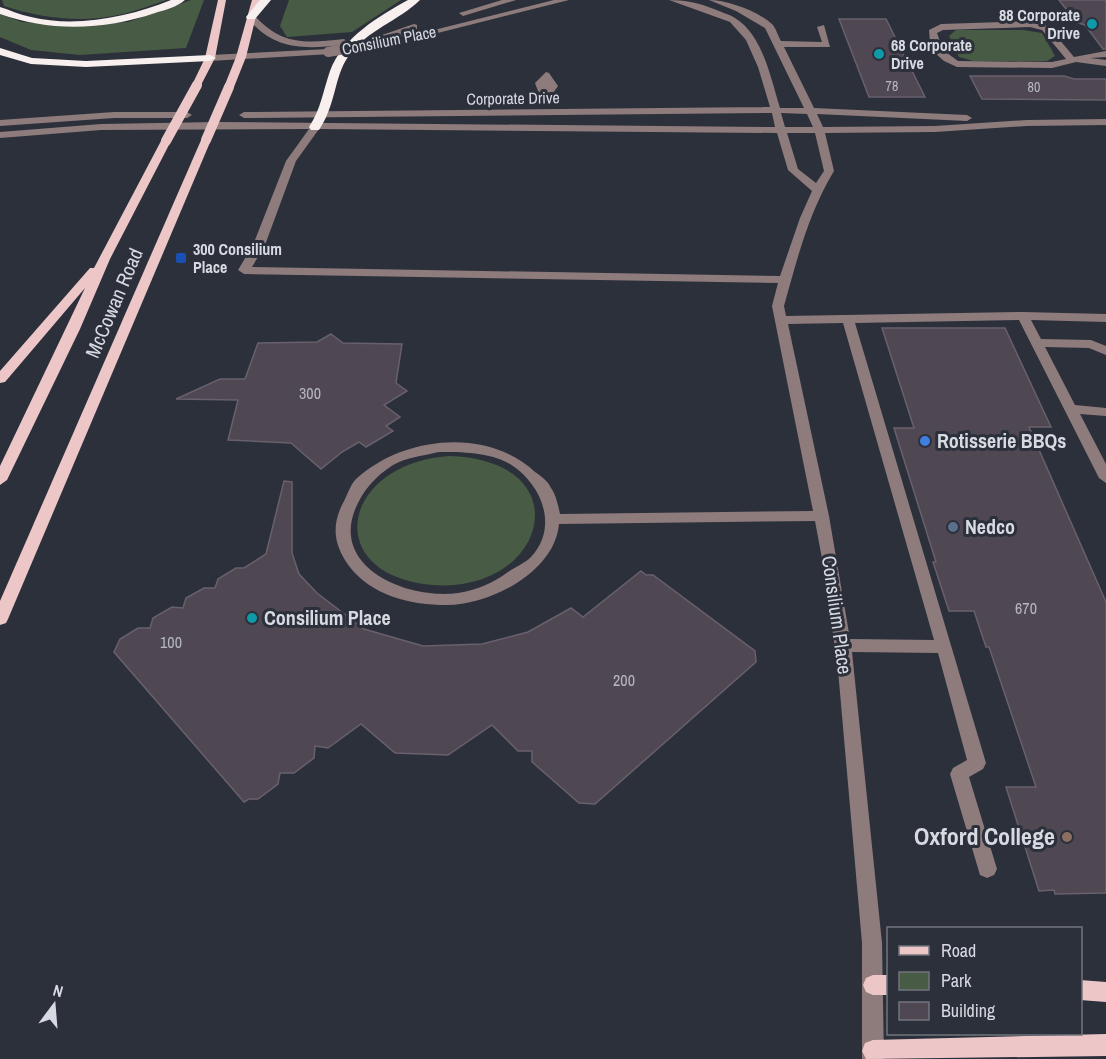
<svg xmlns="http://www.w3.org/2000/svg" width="1106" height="1059" viewBox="0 0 1106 1059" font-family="'Archivo Narrow',sans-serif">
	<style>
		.green { fill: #485b44 }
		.building { fill: #4f4853; stroke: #68606c; stroke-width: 1.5 }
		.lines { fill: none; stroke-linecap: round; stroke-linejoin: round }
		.minor { fill: #8e7b7c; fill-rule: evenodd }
		.major { fill: #edc7c8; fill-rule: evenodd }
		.highway { fill: #f8efef; fill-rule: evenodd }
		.minor-bridge { stroke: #8e7b7c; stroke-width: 10 }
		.major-bridge { stroke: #edc7c8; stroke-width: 10 }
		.culture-dot { fill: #0f9aa8; stroke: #2c303b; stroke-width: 2 }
		.transit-dot { fill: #1a4fb4; stroke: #2c303b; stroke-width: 2 }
		.shop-dot { fill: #3f7fe0; stroke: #2c303b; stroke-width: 2 }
		.service-dot { fill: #5c6f8a; stroke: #2c303b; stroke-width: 2 }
		.education-dot { fill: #8d6e63; stroke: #2c303b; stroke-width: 2 }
		.labels { text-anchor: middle; stroke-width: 6; stroke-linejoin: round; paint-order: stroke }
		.far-number-label { font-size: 14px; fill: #b6b6be }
		.far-poi-label { font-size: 16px; font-weight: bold; fill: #d8dae1; stroke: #2c303b; text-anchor: start }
		.far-street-label { font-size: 16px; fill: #d8dae1; stroke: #2c303b }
		.number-label { font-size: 16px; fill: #b6b6be }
		.street-label { font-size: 20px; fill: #d8dae1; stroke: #2c303b }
		.poi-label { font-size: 20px; font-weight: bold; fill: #d8dae1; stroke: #2c303b; text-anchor: start }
		.near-poi-label { font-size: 24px; font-weight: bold; fill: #d8dae1; stroke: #2c303b; text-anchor: end }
	</style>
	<rect width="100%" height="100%" fill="#2c303b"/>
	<g class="green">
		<path d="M2 0H167C151 5 134 12 118 15 81 23 40 18 4 6Z"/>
		<polygon points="191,0 204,0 186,48 80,55 31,50 0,37 0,14 22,22 69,25 128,22"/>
		<polygon points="289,0 401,0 352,32 287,37 280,26"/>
		<polygon points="956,30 1023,30 1042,33 1055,56 1047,61 973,61 959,57 949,36"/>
		<path d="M449 456C583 460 547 594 433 585 321 576 339 464 449 456Z"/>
	</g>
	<g class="building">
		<polygon points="1059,0 1106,0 1106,49 1103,49 1085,25 1076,22"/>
		<polygon points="839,19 886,19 925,97 869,97"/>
		<polygon points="970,76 1064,76 1074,79 1106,79 1106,100 982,99"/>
		<polygon points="882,328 1005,328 1051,427 1029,427 1106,602 1106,893 1055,894 1054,890 1039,891 1006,787 1036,787 989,647 986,647 974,611 949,611 933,562 936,562 894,428 914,428"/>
		<polygon points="331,334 343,343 402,344 396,383 407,391 384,405 400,417 386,426 393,431 366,447 359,442 342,452 321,469 291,443 228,440 238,400 176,399 220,379 245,379 258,343 317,342"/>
		<polygon points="284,481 292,482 292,553 299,574 317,593 364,629 423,646 482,644 528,632 571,608 583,617 641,571 646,575 653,575 755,651 756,662 595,804 579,803 532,762 532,751 518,751 492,725 448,755 395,753 361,724 328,748 315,746 314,758 294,773 280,773 278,784 258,799 249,799 244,802 114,652 120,639 138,628 150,628 153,618 172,607 183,608 186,598 204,588 215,588 218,579 236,568 244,568 266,554"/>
	</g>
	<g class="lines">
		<g class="minor">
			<polygon points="502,0 516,0 463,16 459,13"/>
			<polygon points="554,0 569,0 402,42 398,39"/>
			<path d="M669 0C685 0 699 3 714 9 720 12 729 14 735 18 763 35 771 79 780 108H804L765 28 736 11 709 0C727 0 758 11 772 24 776 28 778 36 781 41L822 42 817 27 824 25 830 47H784L814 108 967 115 972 118 967 121 817 114 823 127 935 126 1027 120 1106 119V125L1027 126 935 132 825 133 834 171C809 212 797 259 784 306L786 316 1023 312 1106 314V322L1031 320 1041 339 1091 340 1106 346V355L1089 348 1045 347 1075 405 1106 408V416L1080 414 1106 464V483L1099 478 1019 320 855 323 986 763 983 769 969 777 997 869 994 875 987 878 980 875 950 774 953 768 967 760 938 653 852 652 882 943 884 1059H862V943L838 670 823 564 815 521 559 524C555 572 490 605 447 605 410 605 372 596 349 566 334 545 331 526 343 503 347 496 350 485 356 479 403 436 487 427 535 472 541 476 548 481 551 488 556 495 558 505 560 514L813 511 772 306 778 283 244 274 238 270 253 245 286 161 309 129 101 130 0 138V132L101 124 217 122 775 127 772 113 244 118 239 115 244 112 770 107 758 67 746 40 730 22ZM781 113 807 114 813 127H785ZM319 129 777 133 788 170 812 191 800 218 780 276 252 267 265 245 296 161ZM787 133H815L824 171 816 183 798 169ZM843 323 934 640 850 639 829 516 788 324ZM439 452C462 452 489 452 510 464 542 484 559 527 531 557 525 563 515 567 508 572 493 583 477 590 458 593 406 600 326 566 358 503 366 486 382 470 399 462 411 457 426 455 439 452Z"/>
			<path d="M248 15H254C282 46 305 43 344 39L348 42 344 45C304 49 276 51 248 19Z"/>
			<path d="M1030 21 1048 26 1074 57 1106 51V57L1090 58 1106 60V66L1076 62 1052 68 957 67 944 61 936 54 930 42 929 30 941 24ZM1030 27 1042 30 1066 59 1052 62 958 61 943 50 937 33 943 30Z"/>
			<polygon points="414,24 417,25 417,29 386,38 382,35"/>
			<polygon points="328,49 331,50 331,54 210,61 205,58 210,55"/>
			<polygon points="546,72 549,73 558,86 551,96 548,97 538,91 535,83"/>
			<polygon points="114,112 187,112 192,115 187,118 114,118 0,126 0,120"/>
		</g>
		<g class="major">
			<polygon points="218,0 226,0 215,58 200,87 194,87 192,85 205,58"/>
			<polygon points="252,0 260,0 246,57 234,87 226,89 224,87 236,57"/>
			<polygon points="166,138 171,141 110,259 80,329 7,480 0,485 0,466 85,288 5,382 0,383 0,371 90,268 94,268 161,141"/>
			<polygon points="202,138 211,140 8,619 6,623 0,625 0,601"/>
			<polygon points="873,975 888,975 888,995 873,995 866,992 863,985 866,978"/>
			<polygon points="1080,980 1106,982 1106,1002 1080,1000"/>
			<polygon points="1106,1034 1106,1056 866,1059 862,1051 865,1043 873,1040"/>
		</g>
		<g class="highway">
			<path d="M171 0H185C177 7 165 10 155 13 105 30 50 32 0 14V7C10 10 20 15 31 17 76 28 129 17 171 0Z"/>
			<polygon points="260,0 271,0 255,19 247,19 246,17"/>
			<path d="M408 0H420C399 21 366 30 348 57 334 77 336 105 319 130H311L309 127C321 109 323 91 330 71 342 38 379 16 408 0Z"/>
			<polygon points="0,48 32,58 86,61 210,55 216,58 210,61 86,67 31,64 0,55"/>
		</g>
		<polyline class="minor-bridge" points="328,52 402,39"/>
		<g class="major-bridge">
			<polyline points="206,140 229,87"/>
			<polyline points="166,141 197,85"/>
		</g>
	</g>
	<g class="culture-dot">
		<circle cx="1092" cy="24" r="6"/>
		<circle cx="879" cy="54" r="6"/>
		<circle cx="252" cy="618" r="6"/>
	</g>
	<rect class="transit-dot" x="175" y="252" width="12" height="12" rx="3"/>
	<circle class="shop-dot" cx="925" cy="441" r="6"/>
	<circle class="service-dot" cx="953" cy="527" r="6"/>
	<circle class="education-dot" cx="1067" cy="837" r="6"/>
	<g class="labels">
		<g class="far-number-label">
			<text x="892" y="91">78</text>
			<text x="1034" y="92">80</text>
		</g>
		<g class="far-poi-label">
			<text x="1080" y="21" text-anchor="end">88 Corporate<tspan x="1080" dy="18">Drive</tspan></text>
			<text x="891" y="51">68 Corporate<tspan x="891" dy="18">Drive</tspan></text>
			<text x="193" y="255">300 Consilium<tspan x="193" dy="18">Place</tspan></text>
		</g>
		<g class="far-street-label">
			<text transform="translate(389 40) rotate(-11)" y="6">Consilium Place</text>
			<text transform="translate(513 98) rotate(-1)" y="6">Corporate Drive</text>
		</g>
		<g class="number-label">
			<text x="310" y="399">300</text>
			<text x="1026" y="614">670</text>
			<text x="171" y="648">100</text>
			<text x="624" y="686">200</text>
		</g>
		<g class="street-label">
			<text transform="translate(114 303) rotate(-67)" y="7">McCowan Road</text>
			<text transform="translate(837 615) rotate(82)" y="7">Consilium Place</text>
		</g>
		<g class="poi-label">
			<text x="937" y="448">Rotisserie BBQs</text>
			<text x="965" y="534">Nedco</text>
			<text x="264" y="625">Consilium Place</text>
		</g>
		<g class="near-poi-label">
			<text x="1055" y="845">Oxford College</text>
		</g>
	</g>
	<rect x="887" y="927" width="195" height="108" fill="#2c303b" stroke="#71747d" stroke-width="1.5"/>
	<rect x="899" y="946" width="30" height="9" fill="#edc7c8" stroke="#71747d" stroke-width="1.5"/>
	<text x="941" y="957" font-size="18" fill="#d8dae1">Road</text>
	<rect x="899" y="972" width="30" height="18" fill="#485b44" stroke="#71747d" stroke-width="1.5"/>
	<text x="941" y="987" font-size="18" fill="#d8dae1">Park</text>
	<rect x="899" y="1002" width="30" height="18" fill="#4f4853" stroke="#71747d" stroke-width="1.5"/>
	<text x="941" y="1017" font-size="18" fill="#d8dae1">Building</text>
	<g transform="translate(54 1005) rotate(16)" stroke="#2c303b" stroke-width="4.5" paint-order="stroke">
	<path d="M0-4.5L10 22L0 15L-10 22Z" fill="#d8dae1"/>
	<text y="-9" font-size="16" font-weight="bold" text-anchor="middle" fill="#d8dae1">N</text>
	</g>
</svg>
